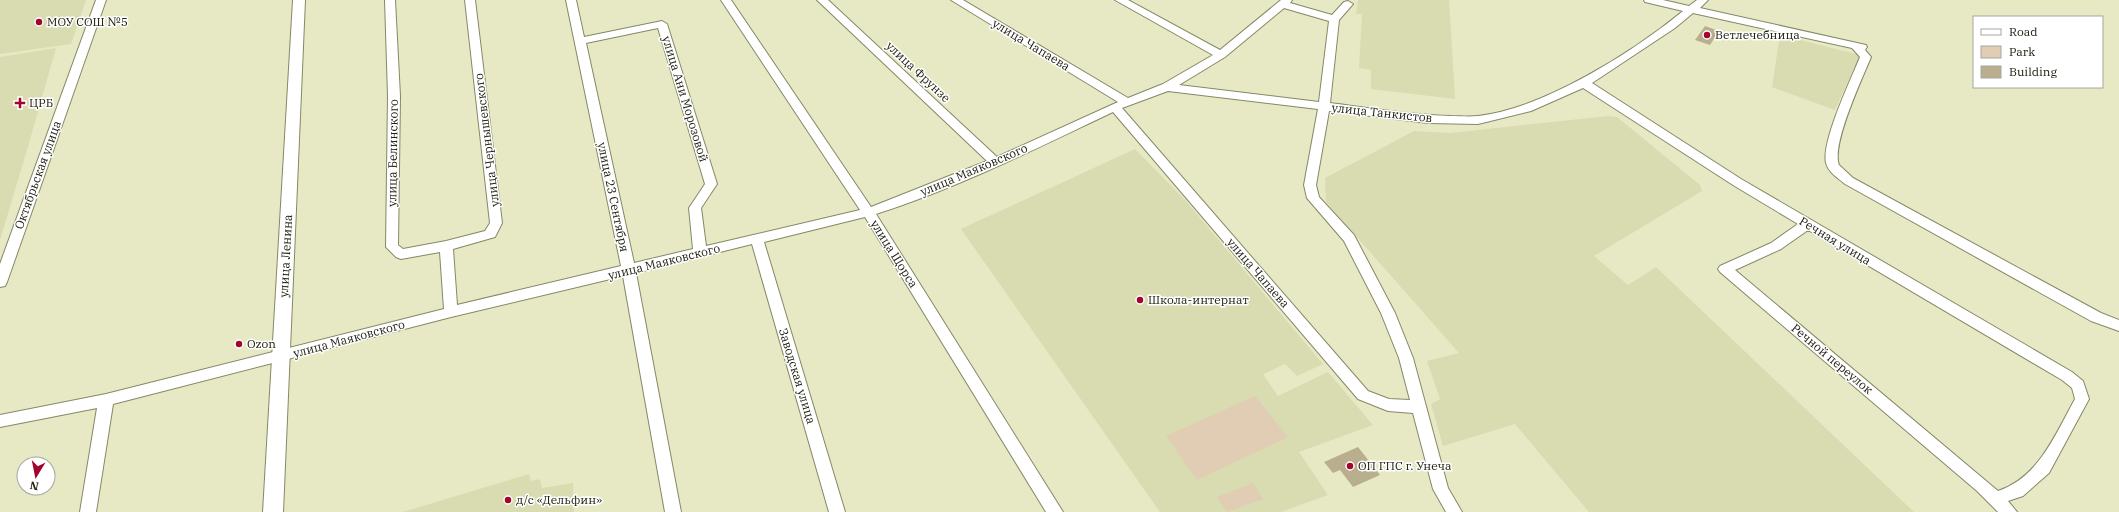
<svg xmlns="http://www.w3.org/2000/svg" width="2119" height="512" viewBox="0 0 2119 512" font-family="'IBM Plex Serif',serif">
	<style>
		.built { fill: #d9dbb1 }
		.green { fill: #e1cdb4 }
		.building { fill: #b9ae8d }
		.lines { fill: none; stroke-linecap: round; stroke-linejoin: round }
		.minor-casing { stroke: #868766; stroke-width: 2 }
		.major-casing { stroke: #868766; stroke-width: 2 }
		.minor { fill: #fff; fill-rule: evenodd }
		.major { fill: #fff; fill-rule: evenodd }
		.poi-dot { fill: #a3042d; stroke: #fff; stroke-width: 1.5 }
		.labels { text-anchor: middle; stroke-width: 3; stroke-linejoin: round; paint-order: stroke }
		.poi-label { font-size: 12px; fill: #202013; stroke: #fff; text-anchor: start }
		.street-label { font-size: 12px; fill: #202013; stroke: #fff }
	</style>
	<rect width="100%" height="100%" fill="#e7e9c5"/>
	<g class="built">
		<polygon points="0,0 86,0 71,44 0,54"/>
		<polygon points="1358,0 1449,0 1455,99 1371,89 1371,70 1359,68 1362,14 1356,14"/>
		<polygon points="1780,35 1860,55 1835,110 1772,87"/>
		<polygon points="56,48 27,150 0,240 0,57"/>
		<polygon points="1608,116 1617,117 1700,185 1702,191 1594,256 1628,285 1656,267 1914,512 1589,512 1515,424 1443,446 1431,404 1440,399 1427,361 1459,353 1326,202 1325,178 1414,131 1450,133"/>
		<polygon points="1135,149 1185,200 1323,364 1297,376 1285,364 1263,374 1278,396 1328,372 1373,425 1299,452 1328,495 1281,512 1160,512 961,229"/>
		<polygon points="529,474 531,481 540,479 542,488 573,483 574,512 403,512"/>
	</g>
	<g class="green">
		<polygon points="1255,396 1288,437 1197,480 1166,436"/>
		<polygon points="1253,483 1263,499 1227,512 1217,497"/>
	</g>
	<g class="building">
		<polygon points="1705,26 1719,31 1710,45 1695,40"/>
		<polygon points="1358,447 1380,475 1353,487 1340,470 1333,473 1324,462"/>
	</g>
	<g class="lines">
		<g class="minor-casing">
			<g id="minor">
				<polygon points="96,0 106,0 7,282 5,286 0,287 0,264"/>
				<path d="M385 0H395L400 96 398 245 403 249 446 241 485 231 490 223 465 0H475L502 223 495 237 453 249 457 305 621 266 566 0H576L584 37 662 21 667 24 717 184 701 208 706 246 860 210 721 0H731L871 207 987 161 817 0H828L997 157 1118 102 951 0H963L1128 98 1163 84 1213 55 1115 0H1128L1220 50 1281 0H1292L1290 3 1332 15 1344 2 1348 1 1353 4 1339 20 1330 103C1370 108 1410 115 1451 116 1459 116 1469 117 1478 116 1543 109 1633 52 1683 11L1645 2 1644 0H1663L1689 6 1697 0H1708L1700 8 1866 45 1867 47 1865 50 1871 57C1862 79 1831 145 1839 165L1853 178 2101 313 2119 320V331L2091 321 1845 184C1838 178 1828 172 1826 163 1821 142 1851 79 1860 57L1852 48 1693 13 1675 28 1592 83 1741 179 2072 372 2083 381 2089 399 2049 473 2023 496 2008 501 2017 512H1998L1977 491 1720 272 1718 269 1720 266 1771 243 1798 224 1733 185 1583 88 1531 111 1478 124 1428 123 1329 111 1316 185 1319 197 1354 235 1395 313 1413 358 1448 488 1462 512H1446L1433 489 1413 413 1388 411 1358 399 1113 112C1035 149 958 188 876 214L1063 512H1046L865 217 764 242 845 512H829L752 244 636 273 681 512H665L623 276 451 317 113 404 96 512H80L97 408 0 427V415L106 394 444 309 440 252 401 259 396 257 386 247 388 96ZM1284 8 1329 21 1319 102 1179 85 1225 57ZM658 28 705 184 689 208 693 249 634 263 586 43ZM1168 91 1318 109 1304 185 1307 198 1344 241 1381 313 1399 358 1410 400 1389 399 1368 391 1122 108ZM1808 230 2062 380 2072 388 2075 399C2055 435 2039 477 1998 491L1735 270 1781 249Z"/>
			</g>
		</g>
		<g class="major-casing">
			<polygon id="major" points="293,0 305,0 283,512 263,512"/>
		</g>
		<use href="#minor" class="minor"/>
		<use href="#major" class="major"/>
	</g>
	<g class="poi-dot">
		<circle cx="39" cy="22" r="4"/>
		<circle cx="1707" cy="35" r="4"/>
		<path d="M18 97h4v4h4v4h-4v4h-4v-4h-4v-4h4z"/>
		<circle cx="1140" cy="300" r="4"/>
		<circle cx="239" cy="344" r="4"/>
		<circle cx="1350" cy="466" r="4"/>
		<circle cx="508" cy="500" r="4"/>
	</g>
	<g class="labels">
		<g class="poi-label">
			<text x="47" y="26">МОУ СОШ №5</text>
			<text x="1715" y="39">Ветлечебница</text>
			<text x="29" y="107">ЦРБ</text>
			<text x="1148" y="304">Школа-интернат</text>
			<text x="247" y="348">Ozon</text>
			<text x="1358" y="470">ОП ГПС г. Унеча</text>
			<text x="516" y="504">д/с «Дельфин»</text>
		</g>
		<g class="street-label">
			<text transform="translate(1031 45) rotate(31)" y="4">улица Чапаева</text>
			<text transform="translate(918 72) rotate(43)" y="4">улица Фрунзе</text>
			<text transform="translate(685 99) rotate(73)" y="4">улица Ани Морозовой</text>
			<text transform="translate(1382 113) rotate(6)" y="4">улица Танкистов</text>
			<text transform="translate(487 140) rotate(-97)" y="4">улица Чернышевского</text>
			<text transform="translate(393 153) rotate(-89)" y="4">улица Белинского</text>
			<text transform="translate(974 170) rotate(-23)" y="4">улица Маяковского</text>
			<text transform="translate(38 175) rotate(-70)" y="4">Октябрьская улица</text>
			<text transform="translate(613 197) rotate(78)" y="4">улица 23 Сентября</text>
			<text transform="translate(1835 241) rotate(31)" y="4">Речная улица</text>
			<text transform="translate(894 254) rotate(58)" y="4">улица Щорса</text>
			<text transform="translate(286 256) rotate(-87)" y="4">улица Ленина</text>
			<text transform="translate(664 262) rotate(-14)" y="4">улица Маяковского</text>
			<text transform="translate(1258 273) rotate(49)" y="4">улица Чапаева</text>
			<text transform="translate(349 339) rotate(-15)" y="4">улица Маяковского</text>
			<text transform="translate(1832 359) rotate(40)" y="4">Речной переулок</text>
			<text transform="translate(797 376) rotate(73)" y="4">Заводская улица</text>
		</g>
	</g>
	<rect x="1973" y="16" width="130" height="72" fill="#ffffff" stroke="#a6a6a1"/>
	<rect x="1981" y="29" width="20" height="6" fill="#ffffff" stroke="#a6a6a1"/>
	<text x="2009" y="36" font-size="12" fill="#202013">Road</text>
	<rect x="1981" y="46" width="20" height="12" fill="#e1cdb4" stroke="#a6a6a1"/>
	<text x="2009" y="56" font-size="12" fill="#202013">Park</text>
	<rect x="1981" y="66" width="20" height="12" fill="#b9ae8d" stroke="#a6a6a1"/>
	<text x="2009" y="76" font-size="12" fill="#202013">Building</text>
	<g transform="translate(36 476) rotate(190)"><circle r="19" fill="#ffffff" stroke="#a6a6a1"/>
	<path d="M0-3L7 15L0 10L-7 15Z" fill="#a3042d"/>
	<text y="-6" font-size="11" font-weight="bold" text-anchor="middle" fill="#202013">N</text>
	</g>
</svg>
